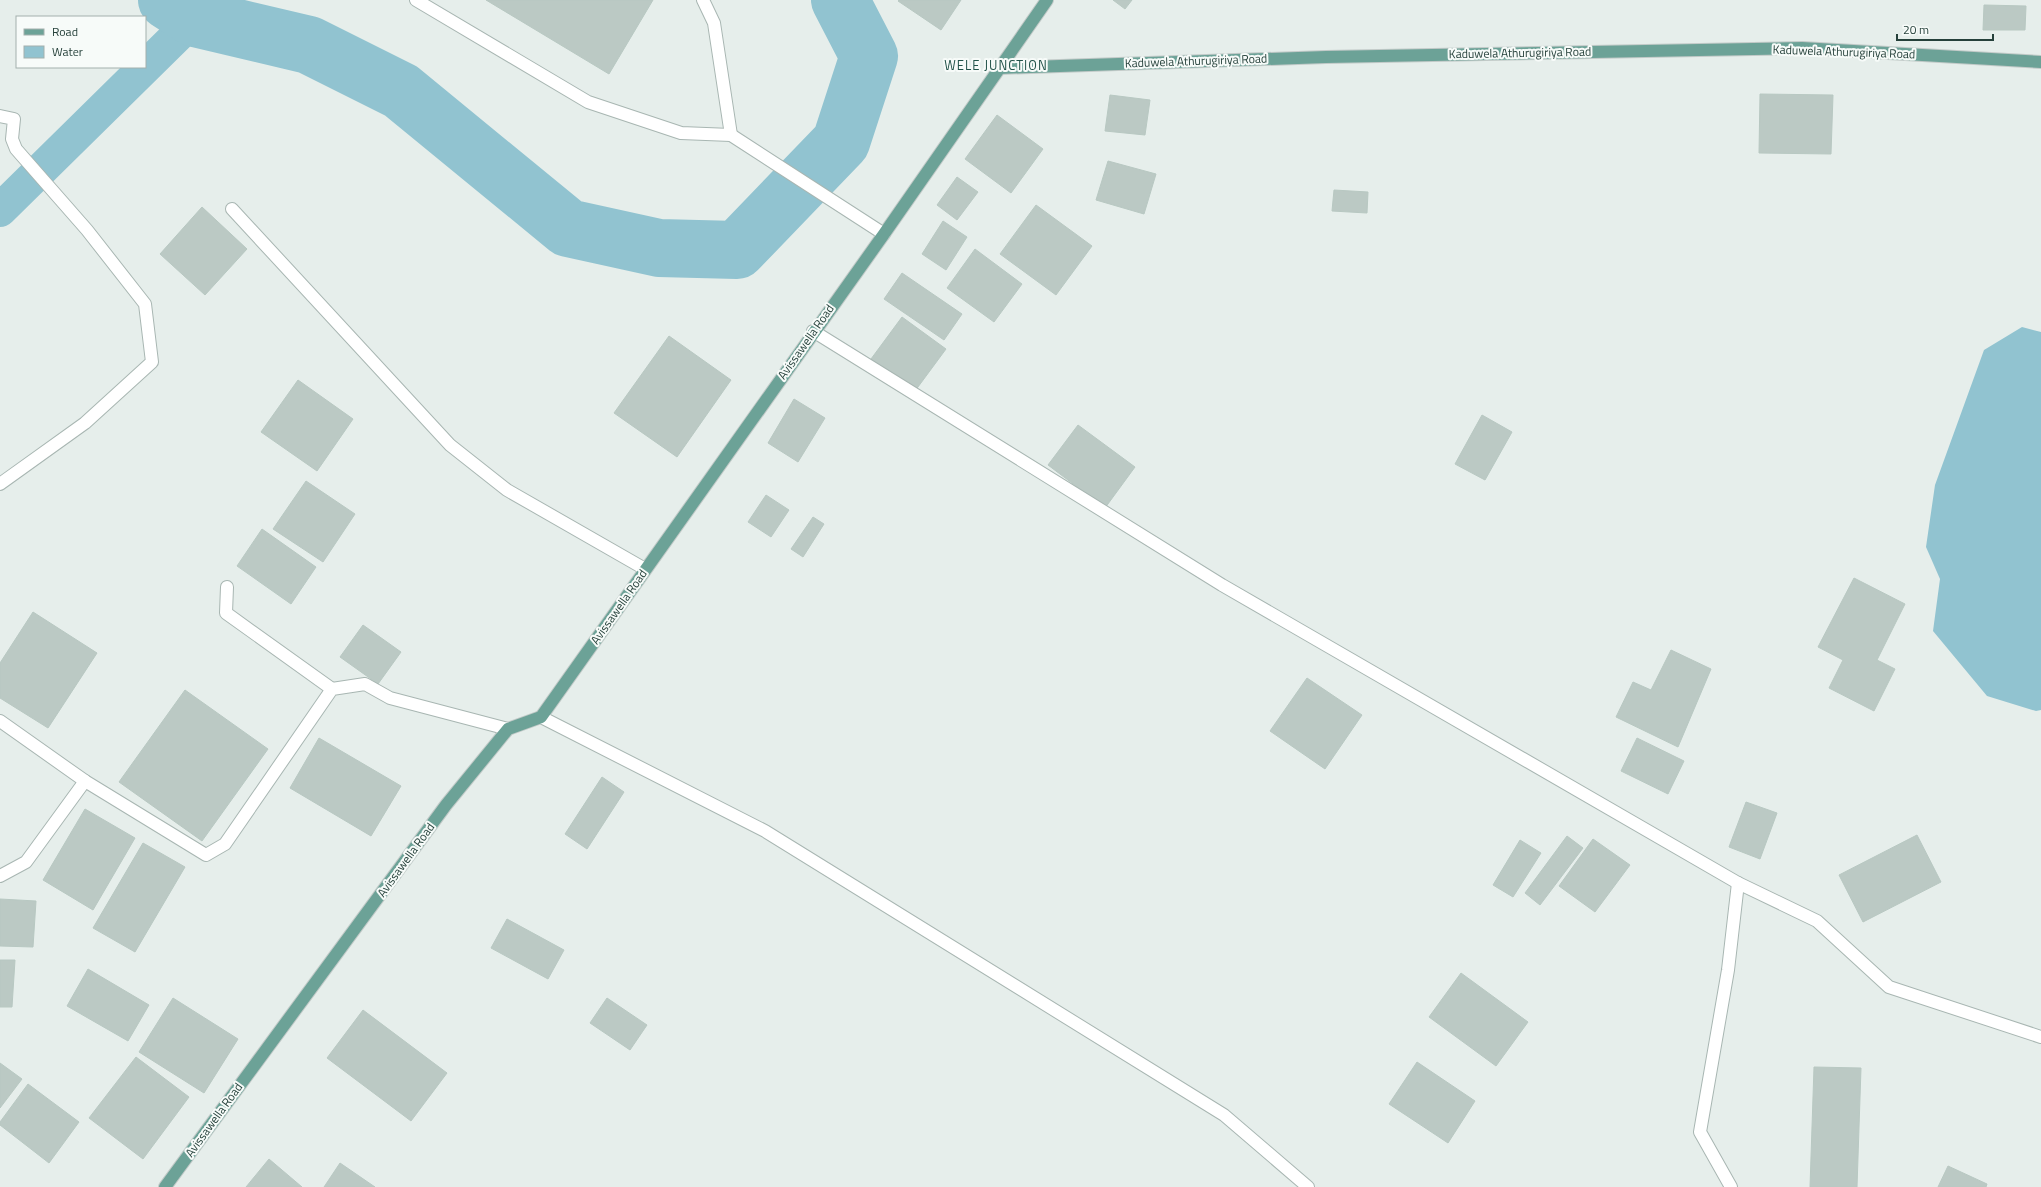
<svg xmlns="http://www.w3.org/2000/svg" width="2041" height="1187" viewBox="0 0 2041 1187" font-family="'Titillium Web',sans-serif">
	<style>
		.water { fill: #91c3d0 }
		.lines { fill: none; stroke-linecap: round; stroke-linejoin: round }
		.canal { stroke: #91c3d0; stroke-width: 34 }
		.river { stroke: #91c3d0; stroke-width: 58 }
		.building { fill: #bbc9c4; stroke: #b8c8c2 }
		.minor-casing { stroke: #a8b6b2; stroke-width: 14 }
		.primary-casing { stroke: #c2cac8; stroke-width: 14 }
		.minor { stroke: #fff; stroke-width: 12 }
		.primary { stroke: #6ca297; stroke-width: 12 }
		.labels { text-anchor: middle; stroke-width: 4; stroke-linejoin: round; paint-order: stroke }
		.street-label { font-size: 12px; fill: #25403a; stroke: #f7fbf9 }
		.neighbourhood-label { font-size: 13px; letter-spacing: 1px; fill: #215249; stroke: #f7fbf9 }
	</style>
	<rect width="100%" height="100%" fill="#e6eeeb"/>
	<polygon class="water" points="2022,327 2041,332 2041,710 2036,711 1987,696 1933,631 1940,579 1926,547 1935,485 1984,350"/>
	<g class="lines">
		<polyline class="canal" points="0,210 195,18"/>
		<polyline class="river" points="167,0 195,18 309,45 401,91 568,228 659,248 737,250 841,142 869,56 840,0"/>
	</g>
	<g class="building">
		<polygon points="486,0 653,0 609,74"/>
		<polygon points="899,0 961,0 941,30 898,1"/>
		<polygon points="1113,0 1132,0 1125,9"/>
		<polygon points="1984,5 2026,6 2025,30 1983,30"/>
		<polygon points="1760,94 1833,95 1831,154 1759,153"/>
		<polygon points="1110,95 1150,100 1145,135 1105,131"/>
		<polygon points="997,115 1043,149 1011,193 965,159"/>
		<polygon points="1108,161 1156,174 1144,214 1096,200"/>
		<polygon points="957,177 978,192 957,220 937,205"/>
		<polygon points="1334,190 1368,192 1367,213 1332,211"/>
		<polygon points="1036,205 1092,246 1056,295 1000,254"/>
		<polygon points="202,207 247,249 205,295 160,254"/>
		<polygon points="943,221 967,237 946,270 922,254"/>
		<polygon points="975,249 1022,284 994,322 947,288"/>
		<polygon points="902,273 962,314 944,340 884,299"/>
		<polygon points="902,317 946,349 915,391 871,359"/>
		<polygon points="669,336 731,380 677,457 614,413"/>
		<polygon points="298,380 353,419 317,471 261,432"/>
		<polygon points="794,399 825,418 798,462 768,443"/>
		<polygon points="1482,415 1512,432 1485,480 1455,464"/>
		<polygon points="1078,425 1135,467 1105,508 1048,465"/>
		<polygon points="306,481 355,514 323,562 273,529"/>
		<polygon points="766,495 789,510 771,537 748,522"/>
		<polygon points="813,517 824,524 803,557 791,549"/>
		<polygon points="262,529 316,567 291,604 237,566"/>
		<polygon points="1854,578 1905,604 1877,660 1895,669 1874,711 1829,688 1843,660 1818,647"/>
		<polygon points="33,612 97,653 48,728 0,698 0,663"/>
		<polygon points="363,625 401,652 378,684 340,657"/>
		<polygon points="1671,650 1711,669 1678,747 1616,717 1633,682 1651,690"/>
		<polygon points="1307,678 1362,715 1325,769 1270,731"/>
		<polygon points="185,690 268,749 202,841 119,782"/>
		<polygon points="319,738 401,786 371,836 290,788"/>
		<polygon points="1637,738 1684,761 1668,794 1621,771"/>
		<polygon points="602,777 624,792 587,849 565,834"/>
		<polygon points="1746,802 1777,813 1760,859 1729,847"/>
		<polygon points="85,809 135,838 93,910 43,880"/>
		<polygon points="1917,835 1941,882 1863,922 1839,875"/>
		<polygon points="1567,836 1583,848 1540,905 1525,893"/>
		<polygon points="1593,839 1630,865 1595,912 1559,886"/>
		<polygon points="1520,840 1541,853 1513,897 1493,885"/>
		<polygon points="143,843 185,867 135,952 93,928"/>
		<polygon points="0,899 36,901 33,947 0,946"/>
		<polygon points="507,919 564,950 548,979 491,948"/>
		<polygon points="0,960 15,960 12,1007 0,1007"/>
		<polygon points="88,969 149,1005 128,1041 67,1006"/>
		<polygon points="1461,973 1528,1022 1496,1066 1429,1017"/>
		<polygon points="173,998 238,1039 204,1093 139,1052"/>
		<polygon points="607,998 647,1025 630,1050 590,1023"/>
		<polygon points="363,1010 447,1073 411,1121 327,1058"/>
		<polygon points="136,1057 189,1097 143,1159 89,1118"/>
		<polygon points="1417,1062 1475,1101 1448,1143 1389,1104"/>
		<polygon points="0,1063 22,1079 0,1108"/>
		<polygon points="1814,1067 1861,1068 1857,1187 1810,1187"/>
		<polygon points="28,1084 79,1122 49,1163 0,1125 0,1122"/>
		<polygon points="269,1159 302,1187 246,1187"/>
		<polygon points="340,1163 375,1187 324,1187"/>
		<polygon points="1948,1166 1987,1184 1986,1187 1938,1187"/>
	</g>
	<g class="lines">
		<g class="minor-casing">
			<g id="minor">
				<polyline points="416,0 588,102 681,133 731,135 884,234"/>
				<polyline points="703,0 714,23 731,135"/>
				<polyline points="0,116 14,119 12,139 16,149 87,230 145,304 152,362 85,423 0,484"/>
				<polyline points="232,209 450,445 507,490 645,569"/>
				<polyline points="813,331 1222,585 1738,883 1817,921 1889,987 2041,1037"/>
				<polyline points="227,587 226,613 332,689"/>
				<polyline points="541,717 765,831 1224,1115 1308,1187"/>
				<polyline points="0,721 85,781 206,855 225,844 332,689 365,684 390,698 508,729"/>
				<polyline points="0,876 26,862 85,781"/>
				<polyline points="1731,1187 1700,1132 1728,970 1738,883"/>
			</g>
		</g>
		<g class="primary-casing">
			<g id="primary">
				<polyline points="999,68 1326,57 1802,48 2041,62"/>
				<polyline points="165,1187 446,805 508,729 541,717 884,234 1047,0"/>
			</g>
		</g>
		<use href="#minor" class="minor"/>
		<use href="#primary" class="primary"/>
	</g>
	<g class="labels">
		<g class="street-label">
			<text transform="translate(1844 52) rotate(2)" y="4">Kaduwela Athurugiriya Road</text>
			<text transform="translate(1520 53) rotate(-1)" y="4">Kaduwela Athurugiriya Road</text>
			<text transform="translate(1196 61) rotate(-2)" y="4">Kaduwela Athurugiriya Road</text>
			<text transform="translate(806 342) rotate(-55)" y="4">Avissawella Road</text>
			<text transform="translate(619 607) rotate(-55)" y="4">Avissawella Road</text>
			<text transform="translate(406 860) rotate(-54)" y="4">Avissawella Road</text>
			<text transform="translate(214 1120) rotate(-54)" y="4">Avissawella Road</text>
		</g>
		<g class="neighbourhood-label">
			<text x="996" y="70">WELE JUNCTION</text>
		</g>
	</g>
	<rect x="16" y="16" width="130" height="52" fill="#f7fbf9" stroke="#a3b0ad"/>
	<rect x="24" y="29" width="20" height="6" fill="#6ca297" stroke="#a3b0ad"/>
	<text x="52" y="36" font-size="12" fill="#25403a">Road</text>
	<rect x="24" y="46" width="20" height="12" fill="#91c3d0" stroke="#a3b0ad"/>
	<text x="52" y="56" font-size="12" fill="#25403a">Water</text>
	<path d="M1897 34v6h96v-6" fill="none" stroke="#25403a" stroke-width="2"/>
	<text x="1903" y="34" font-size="12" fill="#25403a" stroke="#f7fbf9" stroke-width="3" paint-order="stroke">20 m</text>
</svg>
